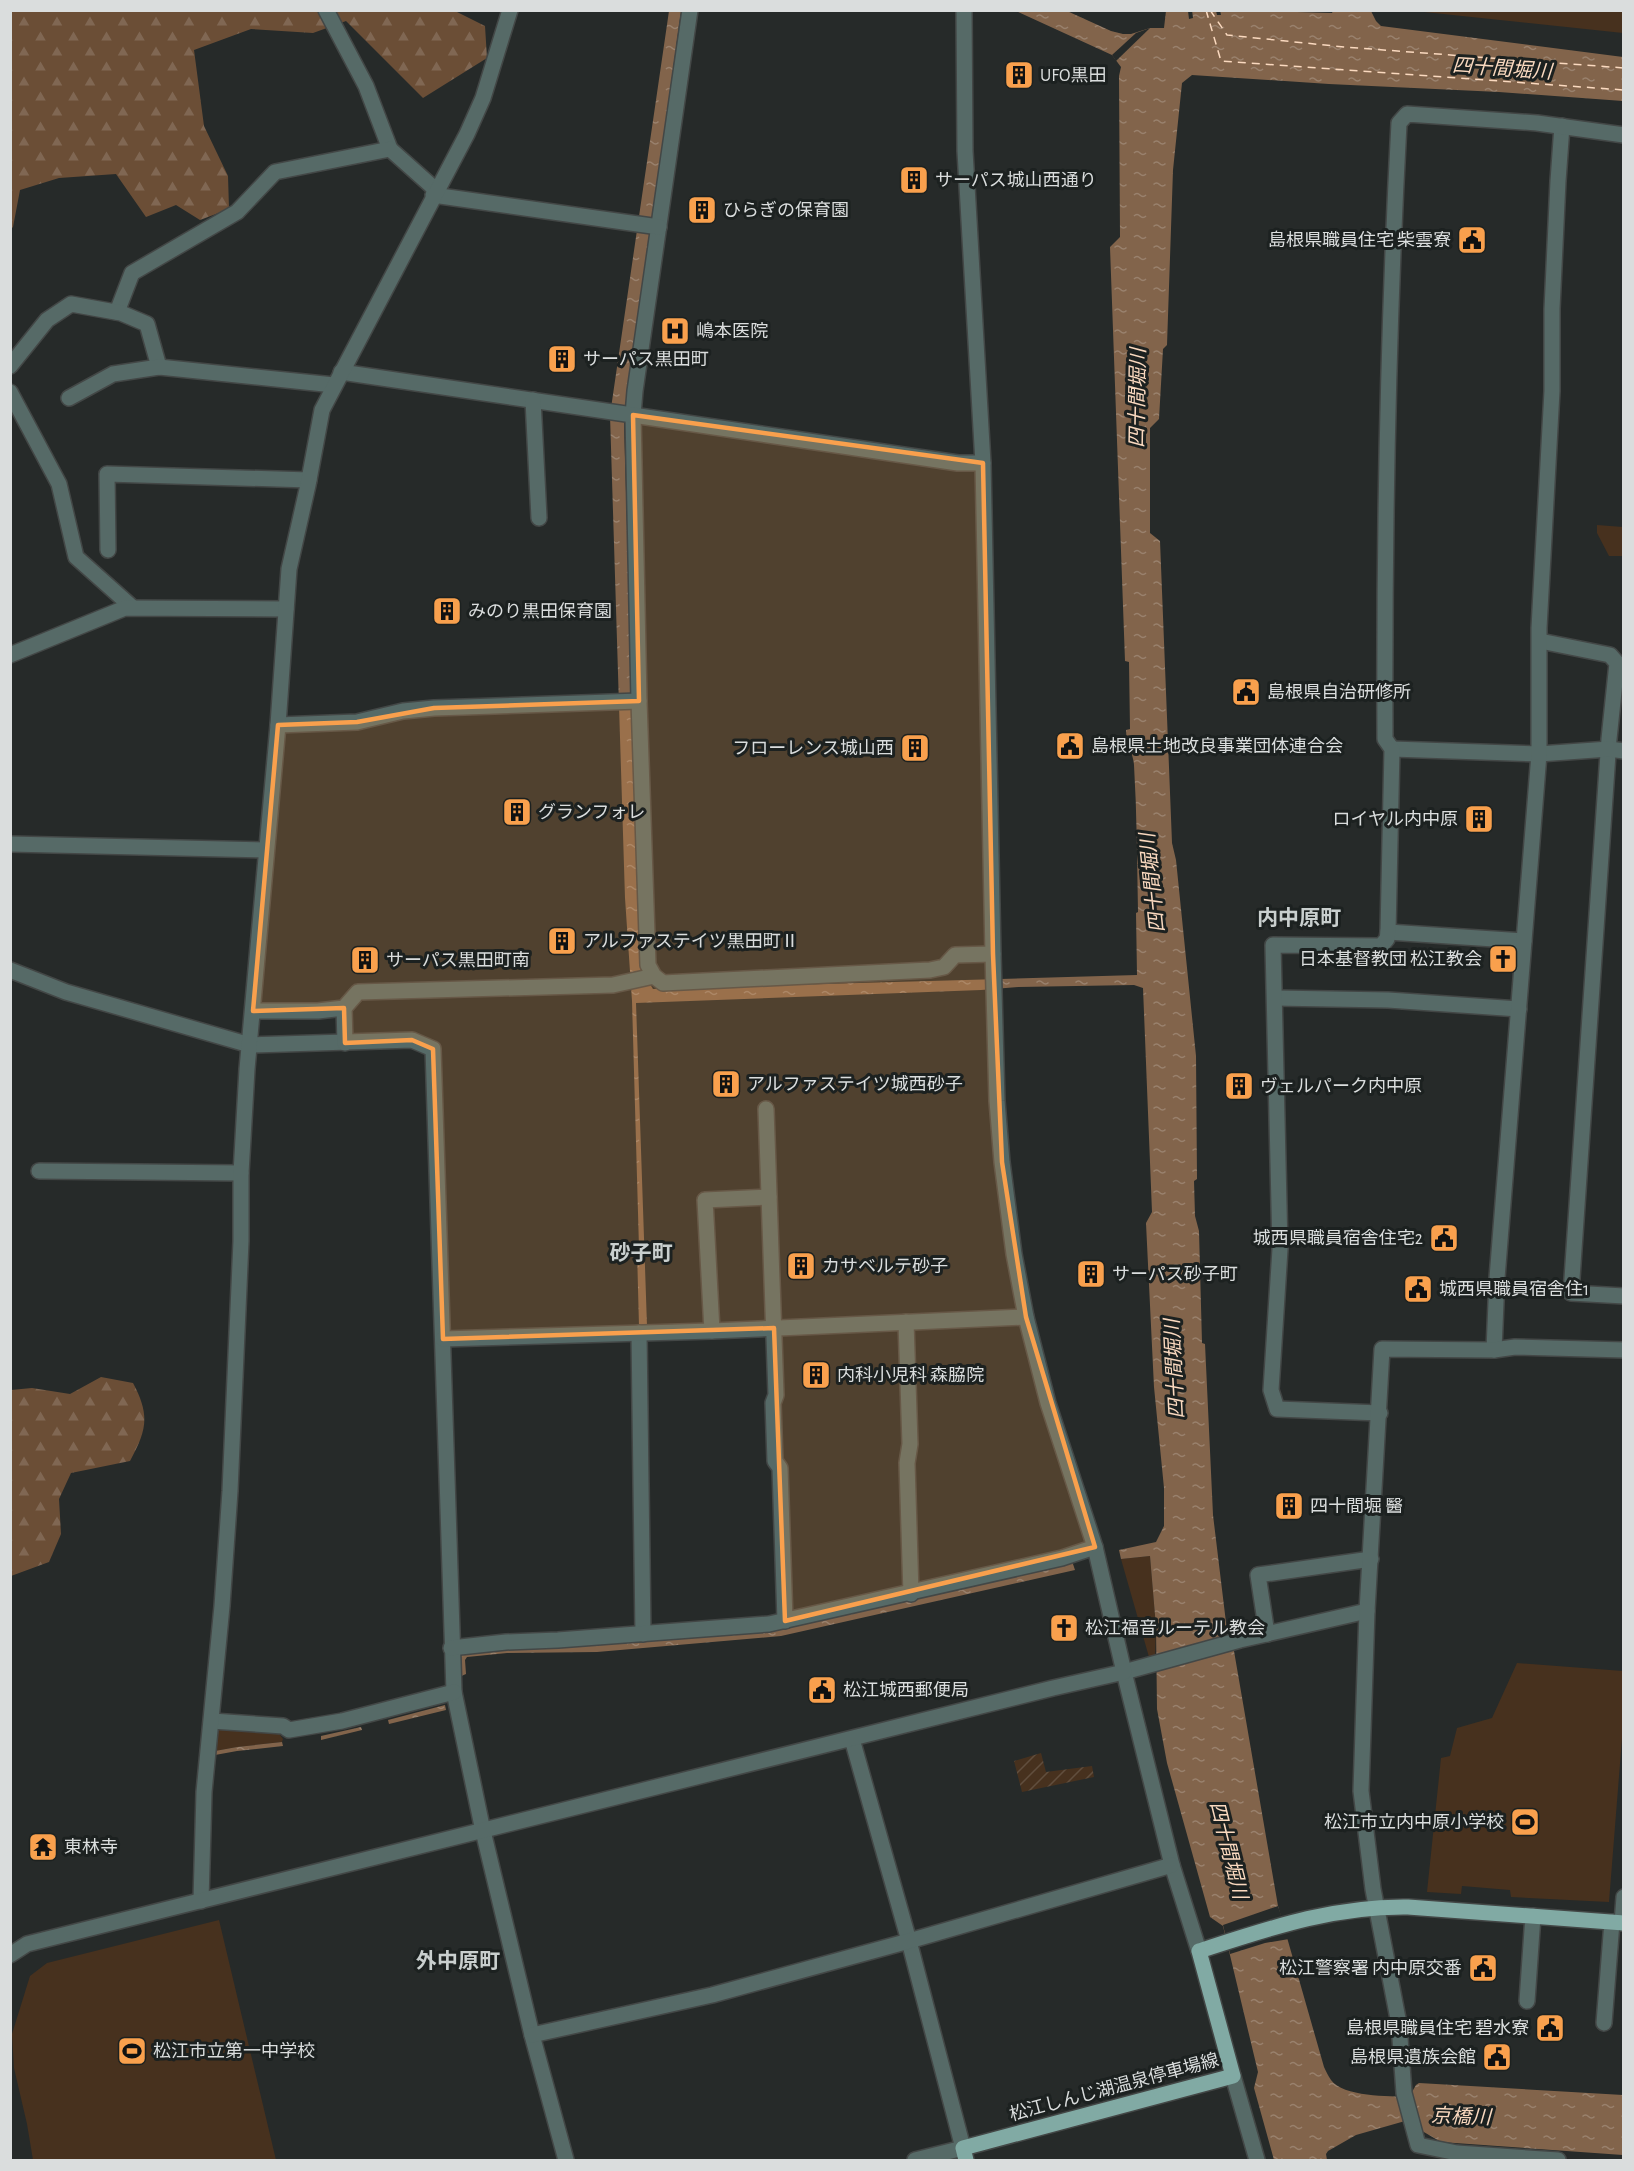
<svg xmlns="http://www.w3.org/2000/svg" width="1634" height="2171" viewBox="0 0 1634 2171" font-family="'Alegreya Sans','Noto Sans JP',sans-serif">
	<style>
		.green { fill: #47311e }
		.forest { fill: url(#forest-firs) }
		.garden { fill: url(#garden-furrows) }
		.water { fill: url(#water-ripples) }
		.pier { fill: #262a29 }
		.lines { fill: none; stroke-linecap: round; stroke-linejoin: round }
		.ferry { stroke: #fad9bf; stroke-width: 1.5; stroke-dasharray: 8 6; stroke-linecap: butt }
		.minor-casing { stroke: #434746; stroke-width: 18 }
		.major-casing { stroke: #434746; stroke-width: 18 }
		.minor { stroke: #566a67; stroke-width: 15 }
		.major { stroke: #81aaa4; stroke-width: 15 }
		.marked { fill: #f9a04d; fill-opacity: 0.2; stroke: #f9a04d; stroke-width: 4.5; stroke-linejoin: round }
		.labels { text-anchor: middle; stroke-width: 6; stroke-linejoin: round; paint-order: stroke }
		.poi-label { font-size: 18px; fill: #dadddd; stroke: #1c2120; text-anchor: start }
		.street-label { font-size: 18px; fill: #dadddd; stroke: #1c2120 }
		.water-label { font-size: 20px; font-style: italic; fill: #fad9bf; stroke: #1c2120 }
		.quarter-label { font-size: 21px; font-weight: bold; fill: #c9cfce; stroke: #1c2120 }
	</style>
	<defs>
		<pattern id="forest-firs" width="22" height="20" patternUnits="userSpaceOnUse" patternTransform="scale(1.5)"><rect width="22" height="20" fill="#6b4e36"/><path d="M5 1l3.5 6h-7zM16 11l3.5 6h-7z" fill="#806753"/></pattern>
		<pattern id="garden-furrows" width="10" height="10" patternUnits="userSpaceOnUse" patternTransform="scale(1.5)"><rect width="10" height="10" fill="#47311e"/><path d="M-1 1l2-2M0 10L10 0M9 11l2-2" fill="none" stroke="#614e3e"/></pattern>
		<pattern id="water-ripples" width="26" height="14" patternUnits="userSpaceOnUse" patternTransform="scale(1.5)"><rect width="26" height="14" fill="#82644b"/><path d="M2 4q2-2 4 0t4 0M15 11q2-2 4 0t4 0" fill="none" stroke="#99816d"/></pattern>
	</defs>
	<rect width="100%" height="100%" fill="#262a29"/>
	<g class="green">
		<polygon points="1415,11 1623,11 1623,33"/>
		<polygon points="1597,525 1623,527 1623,556 1609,556 1597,533"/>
		<polygon points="1150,1556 1156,1627 1155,1658 1149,1657 1121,1559"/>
		<polygon points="1517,1663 1623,1671 1623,1726 1609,1902 1511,1897 1510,1890 1462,1886 1461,1894 1427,1892 1441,1758 1450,1756 1457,1728 1492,1718"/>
		<polygon points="227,1727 277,1731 283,1739 282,1742 237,1747 215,1751 217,1731"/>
		<polygon points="219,1920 276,2160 33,2160 27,2124 14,2068 12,2034 30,1976 47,1963"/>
	</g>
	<g class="forest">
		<polygon points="453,10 485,26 487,58 423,98 346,21 313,33 251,29 194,50 204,126 228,176 229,209 200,220 176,205 146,217 116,174 59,178 20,190 13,227 11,229 11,11"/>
		<path d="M101 1377 133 1383C150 1415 147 1430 130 1461L71 1473 59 1499 61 1534 49 1562 11 1576V1390L32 1388 70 1394Z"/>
	</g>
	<polygon class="garden" points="1041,1753 1046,1772 1092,1766 1094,1777 1022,1792 1014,1761"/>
	<g class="water">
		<path d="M1192 10 1216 11 1217 15H1221L1220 10 1332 13 1333 11H1371L1376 21 1381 26 1623 57V101L1499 92 1329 84 1192 75 1182 83 1173 170 1167 345 1163 349 1159 419 1150 428V533L1160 541 1172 843 1176 860 1196 1056 1197 1179 1194 1181 1195 1216 1199 1231 1202 1343 1205 1344 1213 1515 1228 1639 1234 1651 1278 1906 1324 2067C1326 2071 1328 2076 1331 2080 1343 2097 1389 2096 1409 2097L1416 2085 1419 2083 1623 2095V2155L1441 2142 1405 2121 1356 2135 1328 2151 1326 2154 1327 2160H1274L1254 2088 1258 2072 1223 1926 1210 1917 1167 1763 1157 1709 1156 1627 1150 1556 1121 1559 1119 1550 1156 1542 1164 1526V1488L1154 1387 1146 1223 1152 1212 1143 988 1134 985 1018 987 981 990 636 1003 647 1326H639L637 1250 639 1248 632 1001 625 898 610 415 669 11H681L624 424 640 968 653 989 1137 975 1136 913 1138 912C1137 863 1137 814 1134 765 1133 752 1126 743 1126 730L1130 729 1129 662 1125 661 1110 247 1120 237 1119 76 1121 67 1112 55 1016 11H1067L1111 31 1123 34H1131L1150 28H1164L1166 11H1188L1189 19 1193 18Z"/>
		<polygon points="1072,1561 1075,1570 781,1636 597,1652 507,1653 467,1657 465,1660 466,1674 459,1677 459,1657 464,1651 658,1638"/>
		<polygon points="445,1705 446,1710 389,1724 388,1720"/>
		<polygon points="361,1727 362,1730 321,1740 321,1736"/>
		<polygon points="282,1742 283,1746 237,1751 215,1755 215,1751 237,1747"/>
	</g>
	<g class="pier">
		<polygon points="1150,28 1116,61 1112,55 1136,33"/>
		<polygon points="1278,1906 1289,1939 1265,1943 1230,1954 1223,1925"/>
	</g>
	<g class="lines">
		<g class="ferry">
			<polyline points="1206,10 1221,61 1624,90"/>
			<polyline points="1210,10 1227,35 1344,47 1624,68"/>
		</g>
		<g class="minor-casing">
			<g id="minor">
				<polyline points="326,10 366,86 390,149"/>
				<polyline points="690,10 635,391 633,415 639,701 648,965 654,976 663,983 930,970 944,967 955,955 993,954"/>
				<polyline points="433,195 659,227"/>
				<polyline points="117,312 132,273 237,212 275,172 390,149 436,190"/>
				<polyline points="10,366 47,320 71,304 121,313 147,324 159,367"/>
				<polyline points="341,372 958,463 983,463"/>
				<polyline points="10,392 59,484 76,557 132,607"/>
				<polyline points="69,398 113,374 159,367 334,385"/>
				<polyline points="533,400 539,518"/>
				<polyline points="108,550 107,474 309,480"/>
				<polyline points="1540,641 1610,655 1617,663 1609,739 1571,1293 1624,1296"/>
				<polyline points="10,655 125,608 286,609"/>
				<polyline points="278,725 357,722 403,711 434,708 639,701"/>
				<polyline points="1392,749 1539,754 1609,749 1624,751"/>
				<polyline points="10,844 266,850"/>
				<polyline points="1388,932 1524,941"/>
				<polyline points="10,970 66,992 250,1045 412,1040 433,1049 454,1692 483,1831 532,2035 566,2160"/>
				<polyline points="1275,998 1388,1000 1519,1009"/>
				<polyline points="344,1008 345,1043"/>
				<polyline points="253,1011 318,1011 344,1008 358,992 613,985 654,976"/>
				<polyline points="766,1109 776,1395 773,1403 775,1461 780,1468 785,1621"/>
				<polyline points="39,1171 241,1173"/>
				<polyline points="906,1322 910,1444 907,1463 911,1594"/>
				<polyline points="712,1331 705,1200 769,1197"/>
				<polyline points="639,1333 643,1634"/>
				<polyline points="443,1339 712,1331 1026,1317"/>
				<polyline points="1494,1350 1497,1278 1539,754 1539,628 1552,391 1552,309 1558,181 1562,126"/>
				<path d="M1380 1413 1277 1409 1271 1390 1280 1249 1273 945 1381 946 1387 939 1388 932 1392 749 1385 739C1384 534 1388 328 1399 123L1407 114 1537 123 1624 135"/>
				<polyline points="1267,1634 1258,1575 1371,1559"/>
				<polyline points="451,1648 506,1642 558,1640 769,1624 1062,1558 1095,1547"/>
				<polyline points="212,1721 283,1726 289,1730 342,1721 454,1692"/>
				<polyline points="852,1739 909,1941 963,2148 915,2160"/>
				<polyline points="201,1901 204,1792 222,1606 230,1491 241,1241 241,1173 247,1069 278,725 289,569 308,485 322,410 467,134 483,98 510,10"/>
				<polyline points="1622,1923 1624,1897"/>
				<polyline points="1199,1951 1172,1865 1124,1672 1240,1640 1367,1611"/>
				<polyline points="10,1955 27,1944 1053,1688 1124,1672 1095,1547 1048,1403 1026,1317 1014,1254 1002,1162 997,1101 993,954 983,463 965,151 964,10"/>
				<polyline points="1527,2001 1533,1916"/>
				<polyline points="1604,2023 1612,1922"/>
				<polyline points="532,2035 712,1995 909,1941 1172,1865"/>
				<polyline points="1233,2076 1257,2160"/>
				<polyline points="1558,2160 1457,2153 1418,2145 1404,2093 1399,2024 1373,1889 1361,1791 1367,1611 1382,1349 1494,1350 1515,1347 1624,1350"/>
			</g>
		</g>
		<g class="major-casing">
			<path id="major" d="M966 2160 963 2148 1233 2076 1199 1951C1270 1928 1333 1906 1408 1907L1624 1923"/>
		</g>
		<use href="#minor" class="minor"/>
		<use href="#major" class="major"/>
	</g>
	<path class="marked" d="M633 415 983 463 993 954 1002 1162 1026 1317 1095 1547 785 1621 774 1328 443 1339 433 1049 412 1040 345 1043 344 1008 253 1011 278 725 357 722 434 708 639 701Z"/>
	<defs>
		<g id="building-square" transform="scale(1.5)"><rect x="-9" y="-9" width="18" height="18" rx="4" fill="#f9a04d" stroke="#1c2120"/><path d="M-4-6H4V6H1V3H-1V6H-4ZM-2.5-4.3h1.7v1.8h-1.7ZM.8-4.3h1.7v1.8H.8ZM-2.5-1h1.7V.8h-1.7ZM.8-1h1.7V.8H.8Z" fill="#111"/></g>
		<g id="civic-square" transform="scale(1.5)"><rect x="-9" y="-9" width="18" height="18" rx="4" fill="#f9a04d" stroke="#1c2120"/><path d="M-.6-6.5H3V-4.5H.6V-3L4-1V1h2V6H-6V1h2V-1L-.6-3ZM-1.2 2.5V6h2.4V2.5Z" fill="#111"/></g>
		<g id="hospital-square" transform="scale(1.5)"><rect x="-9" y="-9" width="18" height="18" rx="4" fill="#f9a04d" stroke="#1c2120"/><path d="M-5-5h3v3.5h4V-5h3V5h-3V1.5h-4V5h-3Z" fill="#111"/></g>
		<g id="church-square" transform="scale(1.5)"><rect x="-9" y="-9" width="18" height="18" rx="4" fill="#f9a04d" stroke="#1c2120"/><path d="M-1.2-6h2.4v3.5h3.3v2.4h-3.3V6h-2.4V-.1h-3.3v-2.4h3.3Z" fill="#111"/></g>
		<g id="stadium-square" transform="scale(1.5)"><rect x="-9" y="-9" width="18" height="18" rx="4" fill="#f9a04d" stroke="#1c2120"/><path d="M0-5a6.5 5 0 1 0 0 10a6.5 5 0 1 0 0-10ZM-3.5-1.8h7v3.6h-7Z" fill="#111"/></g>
		<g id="temple-square" transform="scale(1.5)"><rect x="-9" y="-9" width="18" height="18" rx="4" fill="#f9a04d" stroke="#1c2120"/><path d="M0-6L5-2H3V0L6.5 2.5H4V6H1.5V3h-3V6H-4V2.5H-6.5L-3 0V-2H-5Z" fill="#111"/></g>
	</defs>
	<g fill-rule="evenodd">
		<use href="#building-square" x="1019" y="75"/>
		<use href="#building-square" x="914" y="180"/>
		<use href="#building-square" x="702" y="210"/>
		<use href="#civic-square" x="1472" y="240"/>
		<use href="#hospital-square" x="675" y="331"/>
		<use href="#building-square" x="562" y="359"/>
		<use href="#building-square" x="447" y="611"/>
		<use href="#civic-square" x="1246" y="692"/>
		<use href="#civic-square" x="1070" y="746"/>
		<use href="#building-square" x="915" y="748"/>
		<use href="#building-square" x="517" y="812"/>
		<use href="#building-square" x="1479" y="819"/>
		<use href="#building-square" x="562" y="941"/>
		<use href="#church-square" x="1503" y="959"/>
		<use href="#building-square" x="365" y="960"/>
		<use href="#building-square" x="726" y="1084"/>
		<use href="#building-square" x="1239" y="1086"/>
		<use href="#civic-square" x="1444" y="1238"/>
		<use href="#building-square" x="801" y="1266"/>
		<use href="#building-square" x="1091" y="1274"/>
		<use href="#civic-square" x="1418" y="1289"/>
		<use href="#building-square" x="816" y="1375"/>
		<use href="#building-square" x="1289" y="1506"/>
		<use href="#church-square" x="1064" y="1628"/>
		<use href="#civic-square" x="822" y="1690"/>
		<use href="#stadium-square" x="1525" y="1822"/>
		<use href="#temple-square" x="43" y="1847"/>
		<use href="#civic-square" x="1483" y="1968"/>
		<use href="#civic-square" x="1550" y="2028"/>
		<use href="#stadium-square" x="132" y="2051"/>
		<use href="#civic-square" x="1497" y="2057"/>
	</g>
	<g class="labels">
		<g class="poi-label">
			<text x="1040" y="81">UFO黒田</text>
			<text x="935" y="186">サーパス城山西通り</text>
			<text x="723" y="216">ひらぎの保育園</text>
			<text x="1451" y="246" text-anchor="end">島根県職員住宅 柴雲寮</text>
			<text x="696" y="337">嶋本医院</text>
			<text x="583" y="365">サーパス黒田町</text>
			<text x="468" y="617">みのり黒田保育園</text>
			<text x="1267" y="698">島根県自治研修所</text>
			<text x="1091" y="752">島根県土地改良事業団体連合会</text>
			<text x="894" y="754" text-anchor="end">フローレンス城山西</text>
			<text x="538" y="818">グランフォレ</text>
			<text x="1458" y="825" text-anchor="end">ロイヤル内中原</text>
			<text x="583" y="947">アルファステイツ黒田町Ⅱ</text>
			<text x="1482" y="965" text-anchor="end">日本基督教団 松江教会</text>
			<text x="386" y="966">サーパス黒田町南</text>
			<text x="747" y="1090">アルファステイツ城西砂子</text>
			<text x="1260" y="1092">ヴェルパーク内中原</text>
			<text x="1423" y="1244" text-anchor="end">城西県職員宿舎住宅2</text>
			<text x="822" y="1272">カサベルテ砂子</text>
			<text x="1112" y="1280">サーパス砂子町</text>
			<text x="1439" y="1295">城西県職員宿舎住1</text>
			<text x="837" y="1381">内科小児科 森脇院</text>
			<text x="1310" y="1512">四十間堀 醫</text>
			<text x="1085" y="1634">松江福音ルーテル教会</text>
			<text x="843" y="1696">松江城西郵便局</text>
			<text x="1504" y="1828" text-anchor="end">松江市立内中原小学校</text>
			<text x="64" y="1853">東林寺</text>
			<text x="1462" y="1974" text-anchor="end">松江警察署 内中原交番</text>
			<text x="1529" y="2034" text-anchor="end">島根県職員住宅 碧水寮</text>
			<text x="153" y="2057">松江市立第一中学校</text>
			<text x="1476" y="2063" text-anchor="end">島根県遺族会館</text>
		</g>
		<g class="street-label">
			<text transform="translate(1114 2087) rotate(-15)" y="6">松江しんじ湖温泉停車場線</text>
		</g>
		<g class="water-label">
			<text transform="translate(1502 68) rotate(4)" y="7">四十間堀川</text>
			<text transform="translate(1137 398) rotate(-89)" y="7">四十間堀川</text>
			<text transform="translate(1152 883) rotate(-96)" y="7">四十間堀川</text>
			<text transform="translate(1174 1369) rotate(-93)" y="7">四十間堀川</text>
			<text transform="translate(1229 1850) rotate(76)" y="7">四十間堀川</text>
			<text transform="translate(1461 2116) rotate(2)" y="7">京橋川</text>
		</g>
		<g class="quarter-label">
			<text x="1299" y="925">内中原町</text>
			<text x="641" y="1260">砂子町</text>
			<text x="458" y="1968">外中原町</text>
		</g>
	</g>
	<rect width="1634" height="2171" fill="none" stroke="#dadddd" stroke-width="24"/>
</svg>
